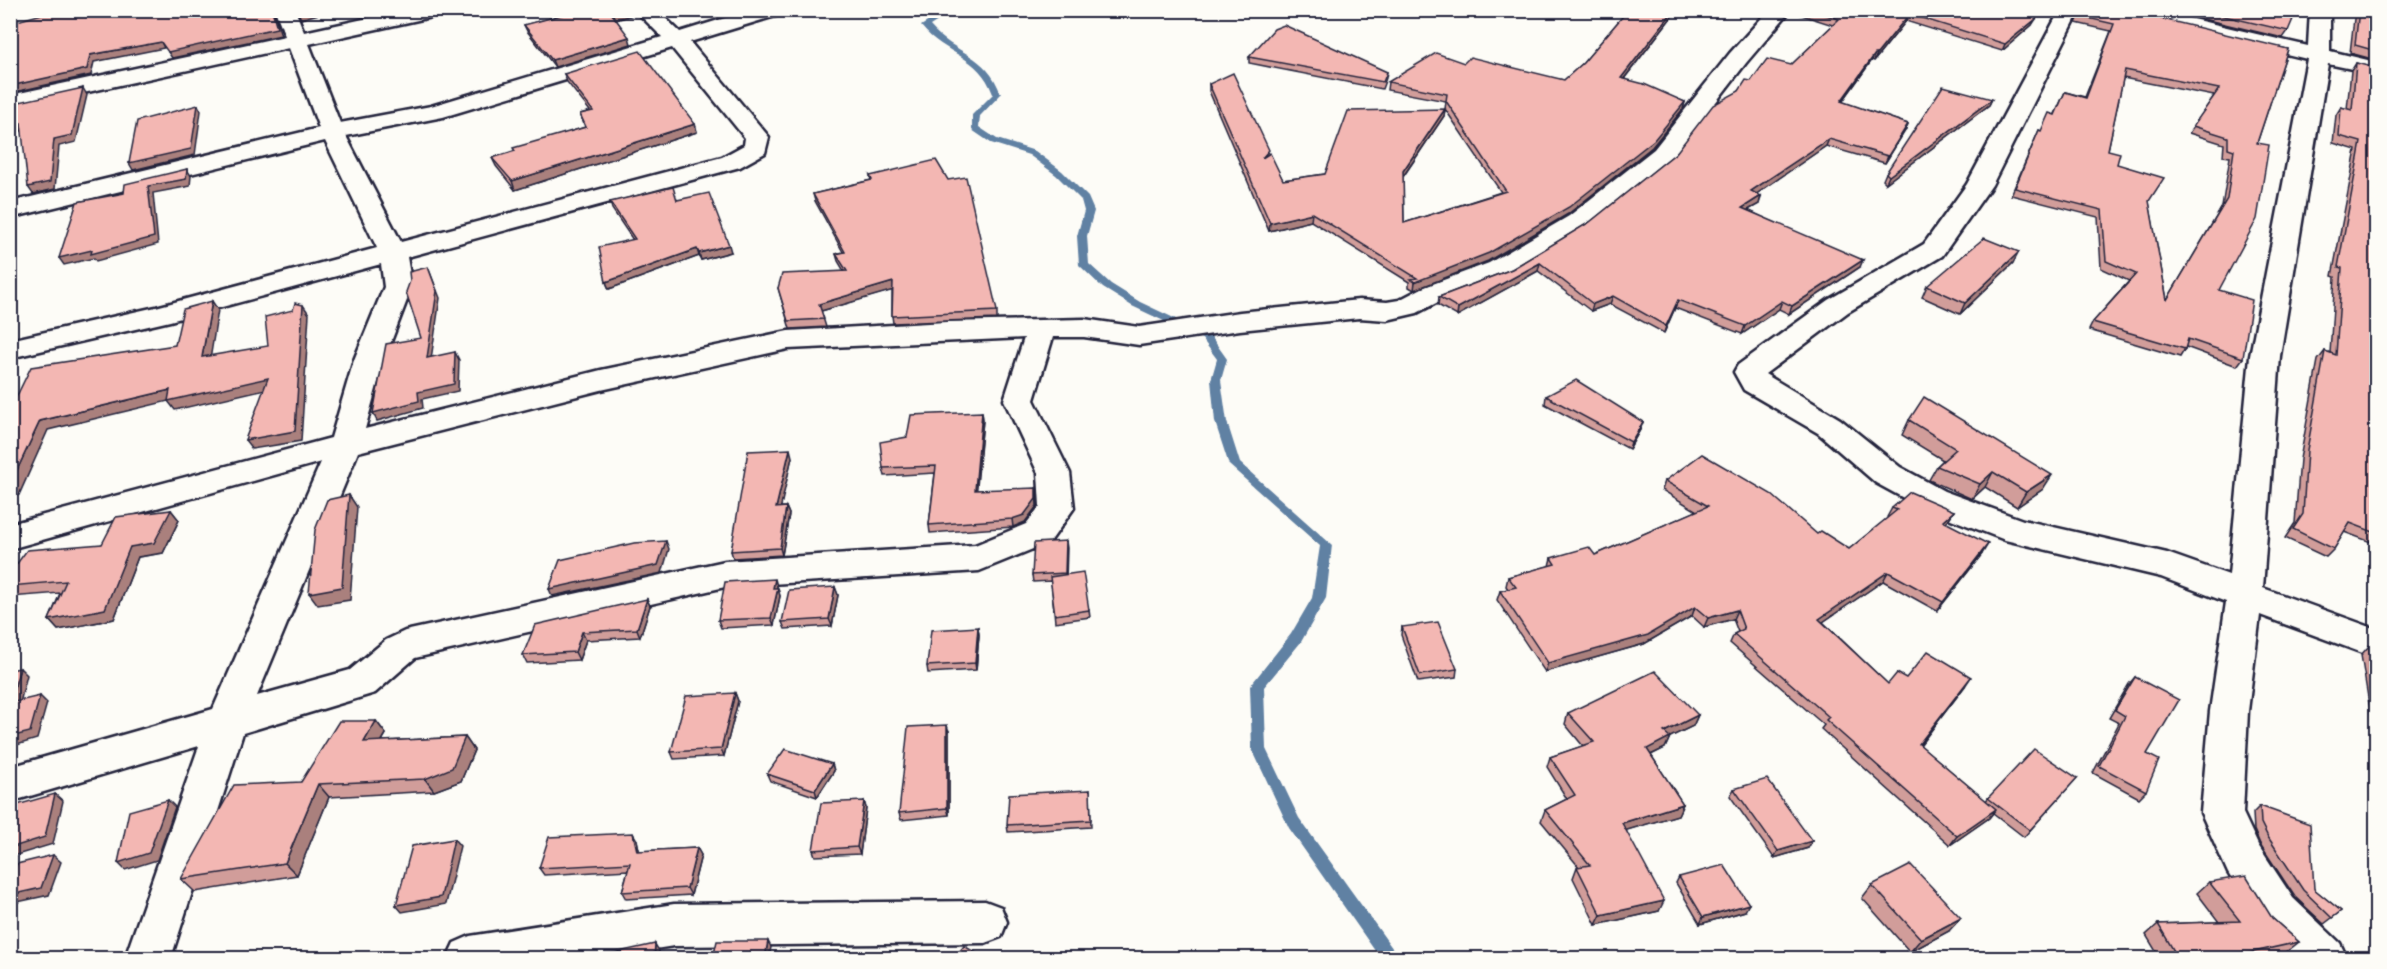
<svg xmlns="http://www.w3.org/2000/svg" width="2387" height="969" viewBox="0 0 2387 969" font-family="'Architects Daughter',sans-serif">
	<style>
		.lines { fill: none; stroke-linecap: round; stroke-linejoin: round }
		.stream { fill: #6181a3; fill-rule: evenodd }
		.minor-casing { stroke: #22223b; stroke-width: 5 }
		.minor { fill: #fdfcf7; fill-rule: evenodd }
		.wall { fill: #d19d9a; stroke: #22223b; stroke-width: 1.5; fill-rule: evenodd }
		.shaded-wall { fill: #aa807d; stroke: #22223b; stroke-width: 1.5 }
		.building { fill: #f3b7b3; stroke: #22223b; stroke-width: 1.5; fill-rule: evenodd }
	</style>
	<rect width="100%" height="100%" fill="#fdfcf7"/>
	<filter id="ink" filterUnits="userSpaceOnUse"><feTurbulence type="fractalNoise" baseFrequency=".0167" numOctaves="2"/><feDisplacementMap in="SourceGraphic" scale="12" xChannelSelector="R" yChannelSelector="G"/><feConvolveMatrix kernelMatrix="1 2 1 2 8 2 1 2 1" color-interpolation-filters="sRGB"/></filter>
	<g filter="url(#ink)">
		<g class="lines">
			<path class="stream" d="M946 10H955L930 26C956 56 986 52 1001 94L980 116 979 127 997 139 1035 151 1062 171 1088 197 1094 211 1087 236 1089 264 1111 284 1140 302 1210 335 1227 359 1221 380 1227 422 1240 463 1332 545 1326 598 1301 642 1264 687 1266 749 1299 818 1395 952 1397 958H1380L1289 828 1252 749 1250 686 1291 634 1312 598 1320 546 1229 465 1215 422 1211 380 1217 359 1202 339 1132 306 1103 288 1079 265 1077 236 1084 211 1081 200 1056 175 1029 155 991 143 972 130V115L993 94C979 54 945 56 921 26Z"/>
			<g class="minor-casing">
				<g id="minor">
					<path d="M275 10H295L304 32 405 10H446L436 16 309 44 340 123 431 106 662 37 635 10H657L680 32 751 10H785L782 14 690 42 769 137 765 153 740 167 407 257 412 287 384 360 365 429 601 370 788 331 946 322 1084 319 1139 327 1240 312 1359 300 1387 302 1399 300 1422 288 1489 263 1569 216 1654 149 1730 53 1769 10H1791L1746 63 1672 159 1587 228 1509 275 1442 300 1417 313 1387 320 1359 318 1240 330 1139 345 1084 337H1053L1034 400 1070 473 1074 508 1050 542 979 571 725 587 415 658 375 693 243 733 171 958H125L199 746 10 802V767L213 709 321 462 10 549V524L331 438 354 360 384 287 381 264 170 321 10 358V340L156 307 377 248 325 141 10 218V202L319 128 289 48 10 109V95L285 36ZM672 48 745 138 744 145 722 157 401 242 346 136 443 117ZM1024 338 1004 400 1038 473 1040 506 1026 524 975 545 725 561 405 631 386 640 350 670 257 696 358 452 601 390 788 349Z"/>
					<polygon points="2060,10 2080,10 1992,185 1942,256 1848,312 1765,374 1840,419 1900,467 1944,491 2023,520 2167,553 2229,575 2250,356 2307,59 2118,14 2115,10 2154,10 2308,46 2310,10 2330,10 2330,51 2376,62 2376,74 2328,64 2280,356 2263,588 2376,629 2376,658 2260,615 2248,711 2243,813 2258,845 2293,898 2340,943 2347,958 2293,958 2261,928 2228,873 2201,813 2210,711 2226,602 2161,577 2005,540 1920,507 1876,483 1818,433 1744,390 1734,372 1738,365 1828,300 1924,244 1967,184"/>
					<polygon points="985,901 1001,907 1007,922 1001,937 985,943 674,946 598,958 447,958 454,943 470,936 674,904"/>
				</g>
			</g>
			<use href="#minor" class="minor"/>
		</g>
		<g class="wall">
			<polygon points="552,10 635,10 636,14 616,20 631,44 555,67 527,31 524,25 558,16"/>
			<polygon points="1628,10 1677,10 1624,79 1685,102 1683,109 1652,147 1568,214 1488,261 1414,290 1409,287 1409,282 1311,221 1269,231 1209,91 1209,84 1269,154 1283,180 1325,174 1445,109 1444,116 1403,177 1404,223 1501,192 1445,109 1446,101 1387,90 1388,82 1464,63 1564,80 1583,63"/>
			<polygon points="1792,10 2058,10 2053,18 2037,14 2032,25 2002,51 1906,21 1874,61 1872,60 1842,102 1908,124 1905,131 1885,163 1826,146 1756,194 1761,196 1759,204 1748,210 1860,267 1789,314 1779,309 1742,334 1675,308 1664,333 1610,304 1591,311 1538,271 1457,316 1438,305 1439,297 1512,269 1590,222 1676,153 1739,91 1751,81 1791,65 1833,25 1792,12"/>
			<polygon points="2166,10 2291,10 2288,31 2283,38"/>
			<polygon points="2355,10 2376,10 2376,60 2350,53"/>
			<path d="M2082 11 2288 49 2257 143 2219 290 2243 358 2237 366 2186 347 2180 357 2089 330 2093 322 2129 281 2101 268 2098 217 2011 195 2039 130 2041 131 2055 114 2065 92 2085 97 2111 31 2076 23ZM2123 78 2214 96 2189 133 2224 144 2223 156 2230 157 2222 207 2167 300 2149 202 2117 164 2108 150Z"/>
			<polygon points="1249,57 1387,72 1386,78 1382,89 1249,63"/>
			<polygon points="2356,63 2376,68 2376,544 2344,532 2334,549 2326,557 2285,538 2295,523 2300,459 2318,360 2325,351 2330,353 2335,277 2332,276 2356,150 2333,143 2336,115 2341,107 2347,109 2351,71"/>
			<polygon points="564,74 695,124 697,132 515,190 496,166 492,158 585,127 580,114 590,111 567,82"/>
			<polygon points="1992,99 1989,105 1886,183 1883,180 1886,173"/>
			<polygon points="870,176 997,311 997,319 893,323 892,316 892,290 821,311 826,327 790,329 778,288 844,271 838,261 836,254 843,252 815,201 813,194 871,180"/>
			<polygon points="677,200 731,252 701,260 699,256 609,289 606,282 633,240 612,209 610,202"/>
			<polygon points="2013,263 1960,314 1922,297 1927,286"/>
			<polygon points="1546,396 1643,422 1640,430 1629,449 1545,404"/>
			<polygon points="982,412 983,420 976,490 1037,495 1037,506 1025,522 1013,527 930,533 929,525 935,473 885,476 883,468 907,437"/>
			<polygon points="1909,420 2043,489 2017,507 1985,487 1972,499 1929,480 1937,466 1943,460 1902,435"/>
			<polygon points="792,457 780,507 786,507 789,514 782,555 733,558 731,551"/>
			<polygon points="1665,481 1817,534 1849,549 1888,518 1887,517 1892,508 1954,511 1946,523 1982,554 1937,611 1883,581 1823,622 1888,684 1906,678 1965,686 1920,745 1986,801 1988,798 2077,778 2024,837 1993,813 1989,818 1950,845 1821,729 1824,725 1730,643 1734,634 1738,632 1733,619 1704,627 1692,616 1644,644 1545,672 1497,600 1500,591 1508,589 1506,586 1508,577 1549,566 1551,558 1595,555 1697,511 1662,490"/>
			<polygon points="171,510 179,520 163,553 138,557 114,619 58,630 49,620 60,593 10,597 10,573 102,544"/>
			<polygon points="1066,541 1066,575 1089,610 1090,617 1055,622 1051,581 1033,582 1032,575"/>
			<polygon points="777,586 777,588 780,596 774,625 721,628 718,620"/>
			<polygon points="835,587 838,595 832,626 785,629 782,622"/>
			<polygon points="647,599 650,606 640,637 586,640 579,660 527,663 523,655"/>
			<polygon points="978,627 979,635 976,670 928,673 927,666"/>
			<polygon points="1402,627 1457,669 1456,677 1418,682 1401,635"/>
			<polygon points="2369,646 2376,649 2376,735 2374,734 2361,655"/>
			<polygon points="2135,677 2147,754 2146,791 2139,798 2093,773 2119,723 2109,718 2129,684"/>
			<polygon points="735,693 738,701 724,756 674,759 671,752"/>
			<polygon points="1568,713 1698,715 1693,726 1670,737 1665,748 1651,755 1683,804 1678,815 1626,830 1659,911 1596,925 1573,878 1577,867 1579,867 1541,821 1545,810 1567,799 1547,767 1550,757 1583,746 1565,724"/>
			<polygon points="376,721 386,734 382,741 465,737 474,750 461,781 434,791 329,797 297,875 195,892 181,879"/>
			<polygon points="949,732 949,815 901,820 899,813"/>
			<polygon points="832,764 834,771 817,797 770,781 767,774"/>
			<polygon points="1734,789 1812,841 1808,848 1774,858 1730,796"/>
			<polygon points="1090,790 1091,827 1008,832 1007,825"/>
			<polygon points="864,801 866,808 860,854 815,856 813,850"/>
			<polygon points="2260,806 2314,889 2341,911 2324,924 2295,897 2260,844 2254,830 2253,813"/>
			<polygon points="637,840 639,851 697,848 701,855 691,895 626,899 622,892 628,870 544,875 539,868"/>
			<polygon points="1679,877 1745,911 1700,924 1676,883"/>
			<polygon points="2209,882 2272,918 2299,942 2285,953 2261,958 2160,958 2146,935 2158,924 2219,922 2197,893"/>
			<polygon points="1872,885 1949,931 1910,952 1862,898"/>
		</g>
		<g class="shaded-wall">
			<polygon points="272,10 273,10 281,35 172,58 168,52"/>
			<polygon points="305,10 321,10 322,13 301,19 298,12"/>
			<polygon points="623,10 635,10 636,14 614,20 612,14"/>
			<polygon points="1674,10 1677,10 1619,85 1621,78"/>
			<polygon points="1909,14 1906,21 1874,61 1877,54"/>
			<polygon points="2036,19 2032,25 2002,51 2005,44"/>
			<polygon points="629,37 631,44 555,67 552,60"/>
			<polygon points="161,42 164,48 94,62 91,75 10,93 10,86 90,55"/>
			<polygon points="1875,54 1872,60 1838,108 1841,101"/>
			<polygon points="83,88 87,95 76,142 59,146 55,189 33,194 28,187"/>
			<polygon points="1992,99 1989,105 1886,183 1889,176"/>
			<polygon points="1685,102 1683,109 1652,147 1568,214 1488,261 1414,290 1415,282"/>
			<polygon points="198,105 201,111 195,155 133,170 129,163"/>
			<polygon points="1445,109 1444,116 1402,178 1403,171"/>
			<polygon points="21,123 25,130 10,133 10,125"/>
			<polygon points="695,124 697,132 515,190 512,181"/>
			<polygon points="1908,124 1905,131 1885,163 1888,156"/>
			<polygon points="1829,139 1826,146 1749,199 1751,191"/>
			<polygon points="187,169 191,176 190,186 153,193 158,244 96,261 94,258 64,265 59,258 148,186"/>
			<polygon points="1761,196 1759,204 1739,215 1742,208"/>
			<polygon points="1312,213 1311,221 1269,231 1270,223"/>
			<polygon points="729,245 731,252 701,260 699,253"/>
			<polygon points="697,249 699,256 609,289 606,282"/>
			<polygon points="2019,252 2013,263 1960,314 1965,303"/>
			<polygon points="1863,260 1860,267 1789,314 1792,306"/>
			<polygon points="1540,263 1538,271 1457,316 1458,308"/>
			<polygon points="428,267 440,298 430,366 427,358"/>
			<polygon points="893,282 894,290 821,311 819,304"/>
			<polygon points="1613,296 1610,304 1591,311 1593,304"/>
			<polygon points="1678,300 1675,308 1664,333 1666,326"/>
			<polygon points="212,301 218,310 209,366 202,357"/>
			<polygon points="1782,301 1779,309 1742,334 1745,326"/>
			<polygon points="303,305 309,314 301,441 252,449 245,440"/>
			<polygon points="455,352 459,360 458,391 422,399 423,408 377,421 373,413 418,392"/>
			<polygon points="268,378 274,387 175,410 168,401 48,430 19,495 10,497 10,485 40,421 170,390"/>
			<polygon points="982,412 983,420 976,498 975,490"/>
			<polygon points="1643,422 1640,430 1629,449 1631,442"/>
			<polygon points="790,449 792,457 779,515 776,508"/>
			<polygon points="1993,472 1985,487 1972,499 1980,484"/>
			<polygon points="2052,475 2043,489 2017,507 2026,492"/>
			<polygon points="1036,488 1037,506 1025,522 1013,527 1012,519"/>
			<polygon points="349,495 357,507 350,600 318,605 309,593"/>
			<polygon points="786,507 789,514 782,555 780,548"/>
			<polygon points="171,510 179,520 163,553 138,557 114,619 58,630 49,620"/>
			<polygon points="1954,511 1948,520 1937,531 1943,521"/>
			<polygon points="666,541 669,549 662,573 552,596 549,589"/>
			<polygon points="1066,541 1067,548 1066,581 1065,573"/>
			<polygon points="1988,544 1982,554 1937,611 1943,602"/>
			<polygon points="1888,572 1883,581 1814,628 1819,619"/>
			<polygon points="775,579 777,586 776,596 773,588"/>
			<polygon points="835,587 838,595 832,626 829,619"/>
			<polygon points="778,588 780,596 774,625 771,618"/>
			<polygon points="647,599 650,606 640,637 637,629"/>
			<polygon points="1695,607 1692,616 1644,644 1545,672 1548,663"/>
			<polygon points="1737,610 1733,619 1704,627 1708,618"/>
			<polygon points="978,627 979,635 976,670 975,663"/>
			<polygon points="582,632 586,640 579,660 575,652"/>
			<polygon points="20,668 27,675 18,711 10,704 10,702"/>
			<polygon points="1971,677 1965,686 1914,753 1919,744"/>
			<polygon points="735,693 738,701 724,756 721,749"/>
			<polygon points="40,696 47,703 37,739 10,747 10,737"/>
			<polygon points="1698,715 1693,726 1670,737 1665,748 1642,759 1647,749 1664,732"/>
			<polygon points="376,721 386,734 374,754 364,742"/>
			<polygon points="947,725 949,732 949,815 947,808"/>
			<polygon points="465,737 474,750 461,781 434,791 425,779"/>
			<polygon points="832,764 834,771 817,797 815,790"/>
			<polygon points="318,784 329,797 297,875 285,863"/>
			<polygon points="55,794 63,801 53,844 10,857 10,848"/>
			<polygon points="168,800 175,807 157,860 125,870 118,863"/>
			<polygon points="864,801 866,808 860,854 857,847"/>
			<polygon points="1683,804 1678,815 1617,833 1622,823"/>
			<polygon points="1996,809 1989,818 1950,845 1957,836"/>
			<polygon points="633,833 637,840 641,858 637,851"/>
			<polygon points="454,839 460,846 446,904 402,912 396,905"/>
			<polygon points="1812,841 1808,848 1774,858 1778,851"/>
			<polygon points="697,848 701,855 691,895 687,888"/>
			<polygon points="53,855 61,862 49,895 13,903 10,901 10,895"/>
			<polygon points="1664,901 1659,911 1596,925 1601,915"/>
			<polygon points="1749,904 1745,911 1700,924 1703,917"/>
			<polygon points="1961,918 1949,931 1910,952 1921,939"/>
			<polygon points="768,941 771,947 769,958 765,958"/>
			<polygon points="655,944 659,951 659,958 654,958"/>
		</g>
		<g class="building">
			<polygon points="56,10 272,10 277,28 168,52 161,42 90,55 87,69 10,86 10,23"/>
			<polygon points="556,10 623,10 612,14 629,37 552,60 524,25 562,15"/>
			<polygon points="1628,10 1674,10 1621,78 1644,84 1685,102 1654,140 1569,207 1489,253 1415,282 1410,279 1417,278 1312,213 1270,223 1209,84 1233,73 1269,150 1262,158 1270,153 1283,180 1325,174 1348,111 1445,109 1403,171 1404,223 1506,191 1446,101 1447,94 1388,82 1436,53 1464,63 1470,57 1564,80 1583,63"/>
			<polygon points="1811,10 2037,10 2036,19 2005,44 1909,14 1877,54 1875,54 1841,101 1908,124 1888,156 1829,139 1751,191 1761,196 1742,208 1863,260 1792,306 1782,301 1745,326 1678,300 1666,326 1613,296 1593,304 1540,263 1458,308 1439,297 1512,269 1590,222 1676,153 1713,105 1739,91 1746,80 1751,81 1767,59 1791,65 1839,19"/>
			<path d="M2082 10H2125L2288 49 2257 143 2269 145 2257 219 2219 290 2252 300 2243 358 2188 339 2185 349 2093 322 2136 274 2106 261 2102 210 2015 188 2039 130 2041 131 2049 113 2055 115 2065 92 2086 98 2114 24 2079 16ZM2125 70 2219 89 2193 126 2228 137V148L2234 150 2227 199 2167 300 2149 201 2164 178 2117 164 2120 153 2108 150Z"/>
			<polygon points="2198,10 2291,10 2289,18 2293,19 2288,31"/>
			<polygon points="2359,10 2376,10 2376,51 2355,45"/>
			<polygon points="1284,25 1387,72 1383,82 1249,57 1274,29"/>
			<polygon points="640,51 695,124 512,181 492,158 515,151 513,148 586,127 580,114 593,111 564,74"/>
			<polygon points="2356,63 2376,68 2376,533 2350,523 2334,549 2293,529 2303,514 2307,450 2325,351 2336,355 2342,268 2338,267 2361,142 2339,136 2341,107 2352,110"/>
			<polygon points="1943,86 1992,99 1889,176 1886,173"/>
			<polygon points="83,88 72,135 54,139 50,182 28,187 21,123 10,125 10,104"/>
			<polygon points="198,105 191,149 129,163 137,121"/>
			<polygon points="936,160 948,180 966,177 997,311 892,316 893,282 819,304 824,319 788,321 778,288 782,274 847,271 836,254 845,252 813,194 872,180 870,176"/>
			<polygon points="187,169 186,179 148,186 154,237 91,254 92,250 59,258 77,202 124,193 125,184"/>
			<polygon points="673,187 677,200 709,193 729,245 699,253 697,249 606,282 599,247 635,239 610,202"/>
			<polygon points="1984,238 2019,252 1965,303 1927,286"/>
			<polygon points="428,267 437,291 427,358 455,352 454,384 418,392 419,401 373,413 386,344 421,338 406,292 410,281 409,272"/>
			<polygon points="212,301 202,357 268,346 265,317 293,310 295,303 303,305 295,431 245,440 268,378 168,401 170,390 40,421 10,485 10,410 31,367 175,345 183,309"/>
			<polygon points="1576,380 1643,422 1631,442 1546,396"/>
			<polygon points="1924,397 2052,475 2026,492 1993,472 1980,484 1937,466 1956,449 1909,420"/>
			<polygon points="982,412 975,490 1036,488 1036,499 1024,515 1012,519 929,525 936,466 883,468 880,442 907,437 911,415"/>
			<polygon points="790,449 776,508 786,507 780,548 731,551 748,451"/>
			<polygon points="1702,454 1771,494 1817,534 1821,531 1849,549 1897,510 1892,508 1910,492 1954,511 1943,521 1988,544 1943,602 1888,572 1819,619 1888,684 1897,673 1906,678 1928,651 1971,677 1919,744 1996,809 1957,836 1826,720 1829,717 1734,634 1744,629 1737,610 1708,618 1695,607 1648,635 1548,663 1500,591 1516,587 1508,577 1555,564 1551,558 1589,547 1595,555 1708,506 1665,481"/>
			<polygon points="349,495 342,587 309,593 315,530 327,500"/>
			<polygon points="171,510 154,543 130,547 105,609 49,620 66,581 10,586 10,573 27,550 102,544 116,517"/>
			<polygon points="666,541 658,565 549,589 560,560 634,543"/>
			<polygon points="1066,541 1065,573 1032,575 1034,543"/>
			<polygon points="1083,572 1089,610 1055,615 1050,577"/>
			<polygon points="775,579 773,588 778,588 771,618 718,620 725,582"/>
			<polygon points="835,587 829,619 782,622 789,590"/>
			<polygon points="647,599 637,629 582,632 575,652 523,655 535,625"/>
			<polygon points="1438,622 1457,669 1420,675 1402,627"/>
			<polygon points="978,627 975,663 927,666 931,630"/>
			<polygon points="2369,646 2376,649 2376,688"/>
			<polygon points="20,668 10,702 10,670"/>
			<polygon points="1655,671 1698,715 1664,732 1670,737 1647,749 1683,804 1622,823 1664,901 1601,915 1577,867 1590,865 1545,810 1575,795 1550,757 1594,742 1568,713"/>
			<polygon points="2135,677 2179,700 2147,754 2159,760 2146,791 2099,766 2125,716 2115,710"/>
			<polygon points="735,693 721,749 671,752 686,696"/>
			<polygon points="40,696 30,732 10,737 10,703"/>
			<polygon points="339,721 376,721 364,742 465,737 452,768 425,779 318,784 285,863 181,879 234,785 301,782"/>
			<polygon points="947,725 947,808 899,813 908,727"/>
			<polygon points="785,749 832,764 815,790 767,774"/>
			<polygon points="2034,749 2077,778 2030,830 1988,798"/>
			<polygon points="1767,779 1812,841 1778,851 1734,789"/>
			<polygon points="1090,790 1091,820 1007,825 1009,794"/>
			<polygon points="55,794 45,837 10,848 10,807"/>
			<polygon points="168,800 149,853 118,863 129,811"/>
			<polygon points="864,801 857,847 813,850 821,803"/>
			<polygon points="2260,806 2310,824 2314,889 2341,911 2332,918 2303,890 2268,837 2261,823"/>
			<polygon points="633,833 637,851 697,848 687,888 622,892 630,863 539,868 549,837"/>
			<polygon points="454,839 441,897 396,905 412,846"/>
			<polygon points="53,855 41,888 10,895 10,880 17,864"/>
			<polygon points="1724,865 1749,904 1703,917 1679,877"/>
			<polygon points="1911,865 1961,918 1921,939 1872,885"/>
			<polygon points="2246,876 2272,918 2299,942 2231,957 2232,958 2178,958 2158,924 2240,921 2209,882"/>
			<polygon points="717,941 768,941 765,958 713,958"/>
			<polygon points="655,944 654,958 600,958 600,956"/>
			<polygon points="964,946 985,958 954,958"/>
		</g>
	</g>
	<rect width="2387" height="969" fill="none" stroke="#fdfcf7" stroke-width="36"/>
	<rect x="18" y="18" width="2351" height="933" fill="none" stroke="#22223b" stroke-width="2" filter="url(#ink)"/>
</svg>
